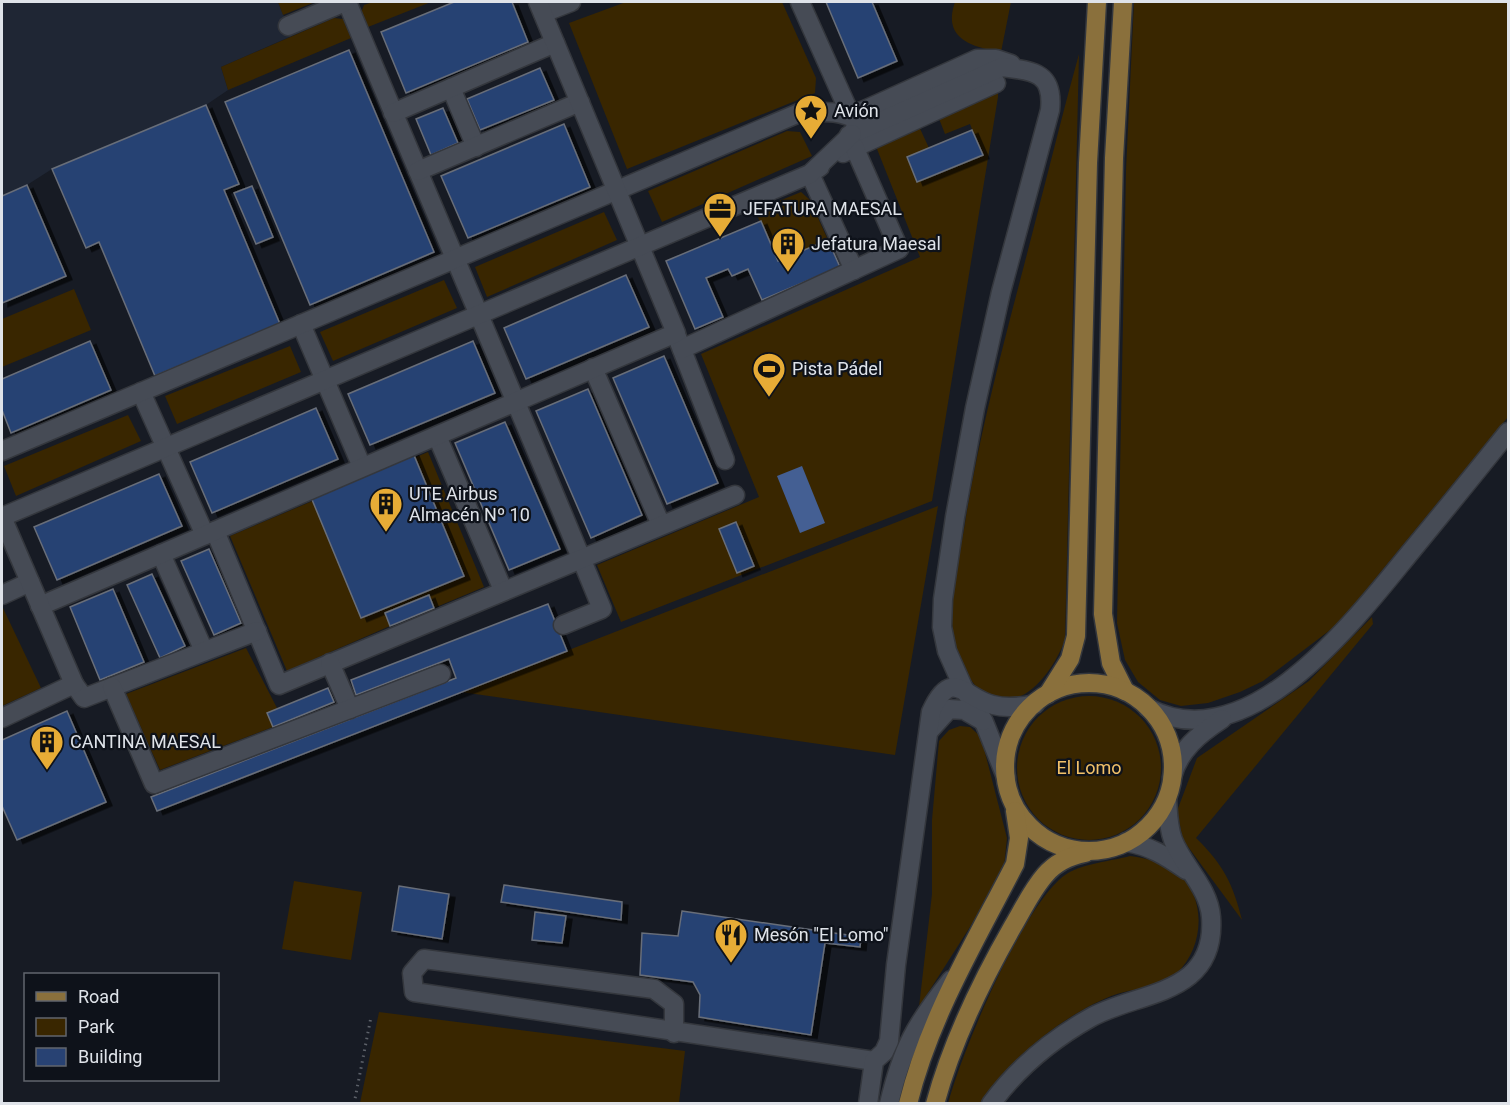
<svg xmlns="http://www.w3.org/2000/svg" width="1510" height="1105" viewBox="0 0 1510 1105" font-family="Roboto,sans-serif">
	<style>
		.built { fill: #1f2634 }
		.green { fill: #392600 }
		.water { fill: #445f93 }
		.building { fill: #284273; stroke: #686e79; stroke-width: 1.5; filter: url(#shadow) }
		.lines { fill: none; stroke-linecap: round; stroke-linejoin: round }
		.minor-casing { stroke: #34373d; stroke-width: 21 }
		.major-casing { stroke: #34373d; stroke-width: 21 }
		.path { stroke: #5d6169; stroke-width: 3; stroke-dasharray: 1.5 4.5; stroke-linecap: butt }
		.minor { stroke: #464b55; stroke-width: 18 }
		.major { stroke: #8a703c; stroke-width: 18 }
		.labels { text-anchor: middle; stroke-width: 4.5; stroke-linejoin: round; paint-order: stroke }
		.poi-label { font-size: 18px; fill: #dfe3e9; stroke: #0e121a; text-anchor: start }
		.park-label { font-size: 18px; fill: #f2c169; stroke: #0e121a }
	</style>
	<defs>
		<filter id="shadow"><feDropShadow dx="6" dy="3.5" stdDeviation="0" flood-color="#0009"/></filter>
	</defs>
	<rect width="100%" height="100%" fill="#171b24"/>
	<polygon class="built" points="2,2 278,2 292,36 221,67 228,90 206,105 52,169 27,185 2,196"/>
	<g class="green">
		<polygon points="278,2 315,2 283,15"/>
		<polygon points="373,2 431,2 368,27 361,13 364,5"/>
		<polygon points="626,2 782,2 816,78 815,93 627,169 569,23"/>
		<path d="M955 2H1011L1001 52C972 47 942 39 955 2Z"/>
		<polygon points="1134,2 1508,2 1508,417 1338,624 1263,681 1240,692 1208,703 1181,706 1160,700 1138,682 1125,660 1117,623 1126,170"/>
		<polygon points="334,18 343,19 351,38 228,90 221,67"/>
		<path d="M1079 54 1065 640C1056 664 1033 701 1003 700 969 699 952 646 952 619 952 589 959 558 964 529 981 419 1013 311 1040 203 1053 153 1065 104 1079 54Z"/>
		<polygon points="998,82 998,97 932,501 621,622 597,565 759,497 701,354 920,257 873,139 916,120 929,148 907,157 917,182 982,155 970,124 945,134 936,111"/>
		<polygon points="787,131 800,132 812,156 662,222 648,191"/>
		<polygon points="801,192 810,200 828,240 778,261 755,211"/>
		<polygon points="604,212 617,240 487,297 475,267"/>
		<polygon points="444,280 457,308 333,361 320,332"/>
		<polygon points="74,289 91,330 2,367 2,319"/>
		<polygon points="290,346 301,372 177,424 165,396"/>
		<polygon points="128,415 141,441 16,496 4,466"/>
		<polygon points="428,452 484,587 434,608 429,596 385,613 390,626 287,671 230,536"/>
		<polygon points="938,506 895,755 461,692"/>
		<polygon points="2,606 41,688 2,706"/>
		<path d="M1372 617 1373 624 1196 838C1223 864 1233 884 1242 920L1183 840 1177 811 1197 758 1309 681Z"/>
		<polygon points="246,648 277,708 268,713 273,727 160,770 126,694"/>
		<circle cx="1089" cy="768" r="72"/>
		<polygon points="960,726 970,727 981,737 1007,838 1004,867 989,897 919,1007 932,894 932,820 939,741 949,730"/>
		<path d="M1130 856C1145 858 1159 861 1173 870 1208 893 1205 947 1177 973 1163 987 1136 988 1117 994 1068 1011 1007 1060 980 1103L948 1104C961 1053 1025 899 1068 873 1083 864 1111 861 1130 856Z"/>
		<polygon points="294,881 362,892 351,960 282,949"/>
		<polygon points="379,1012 685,1051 679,1103 360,1103"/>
	</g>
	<polygon class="water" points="802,466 825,523 800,533 777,476"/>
	<g class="building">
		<polygon points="454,2 512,2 528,42 406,93 381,32"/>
		<polygon points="826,2 872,2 897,61 858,78"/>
		<polygon points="349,50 434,252 310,305 225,102"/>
		<polygon points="540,68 554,100 480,130 467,99"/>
		<polygon points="206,105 239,184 224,190 280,324 155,376 99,242 86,248 52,169"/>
		<polygon points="443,108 458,143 431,155 416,119"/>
		<polygon points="564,124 590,187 468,238 441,176"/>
		<polygon points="972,130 983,155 917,182 907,157"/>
		<polygon points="27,185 66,276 2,303 2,196"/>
		<polygon points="252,186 273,237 256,244 234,193"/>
		<polygon points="761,221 778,261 828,240 840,267 762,300 748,269 732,276 728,269 706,278 723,317 695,329 666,261"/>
		<polygon points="626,275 649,327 526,379 504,328"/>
		<polygon points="90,341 111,390 11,433 2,410 2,379"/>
		<polygon points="473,341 495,393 370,445 348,394"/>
		<polygon points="664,356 718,483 667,504 613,378"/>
		<polygon points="588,389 642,515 591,538 536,411"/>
		<polygon points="316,408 338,459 212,513 190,462"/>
		<polygon points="505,422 560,549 509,570 455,443"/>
		<polygon points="411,448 464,576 361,618 308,490"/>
		<polygon points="159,474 182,526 57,580 34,527"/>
		<polygon points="736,522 754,566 737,573 719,529"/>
		<polygon points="209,549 241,623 214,635 181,561"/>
		<polygon points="152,574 185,646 160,658 127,585"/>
		<polygon points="113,589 144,662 100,680 70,607"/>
		<polygon points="429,595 434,608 390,626 385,613"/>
		<polygon points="548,604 567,651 157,811 151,797 456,678 449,659 356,695 351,680"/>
		<polygon points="328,688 334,702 273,727 267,713"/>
		<polygon points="67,711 106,802 17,840 2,806 2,740"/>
		<polygon points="504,885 622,902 621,920 501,902"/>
		<polygon points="399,886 449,894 442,939 392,931"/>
		<polygon points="682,911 861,937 860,947 825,943 811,1035 699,1017 700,995 693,982 640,975 642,933 678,936"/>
		<polygon points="535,912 566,916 562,943 532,940"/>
	</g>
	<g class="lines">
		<g class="minor-casing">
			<g id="minor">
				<path d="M347 2C431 204 519 406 602 609L563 625"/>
				<polyline points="800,2 851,116 977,59 996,59 1011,64"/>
				<polyline points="543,13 571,2"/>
				<polyline points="288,26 345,2"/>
				<polyline points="451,88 476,147"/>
				<polyline points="393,113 555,43"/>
				<polyline points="843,153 996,83"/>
				<polyline points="820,167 810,174 854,270"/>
				<polyline points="418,171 580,102"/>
				<polyline points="301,324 362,467"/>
				<polyline points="677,337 725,460"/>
				<polyline points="682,349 899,249 849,135"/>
				<polyline points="593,368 661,525"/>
				<polyline points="141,392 205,535"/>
				<polyline points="437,436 503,590"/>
				<path d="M2 451 799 113C821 112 840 109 859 121L852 134 1002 67C1033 71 1054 72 1050 110L1001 292 975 408 955 517 943 599 942 627 947 651 963 687 984 722 1006 777"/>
				<polyline points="215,531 279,685 735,495"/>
				<polyline points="161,554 204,651"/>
				<polyline points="2,595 30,582"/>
				<polyline points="40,606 676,333 538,2"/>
				<polyline points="330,663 350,709"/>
				<polyline points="74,684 84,698 257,631"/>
				<polyline points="112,687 154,784 441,674"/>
				<path d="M1148 708C1250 762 1357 617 1413 549 1445 510 1477 471 1508 432"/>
				<polyline points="2,718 74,684 2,517 810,174 852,134"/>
				<polyline points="930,730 949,709 964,710 983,721"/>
				<path d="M1172 777C1179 750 1199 734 1222 719"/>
				<path d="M1126 842C1150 846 1166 856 1186 870"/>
				<polyline points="674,1033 674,1004 654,989 424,959 412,973 414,992 874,1061"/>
				<path d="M868 1104 874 1061 884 1052 889 1041 896 965 931 712C952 665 965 699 993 705 1007 709 1021 707 1035 704"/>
				<path d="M889 1104C902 1048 916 1024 951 980"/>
				<path d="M991 1104C1018 1067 1051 1040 1090 1018 1137 991 1217 997 1211 917 1209 888 1183 866 1173 840 1168 827 1168 812 1167 799"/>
			</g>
		</g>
		<g class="major-casing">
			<g id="major">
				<polyline points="1123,2 1114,158 1103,614 1111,663 1125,691"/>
				<circle cx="1089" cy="767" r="84"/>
				<polyline points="1048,694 1070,659 1076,636 1088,163 1097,2"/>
				<path d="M908 1104C929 1018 975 942 1015 864L1019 838 1015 811"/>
				<path d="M935 1104C952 1041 981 982 1013 926 1023 909 1032 890 1045 875 1055 863 1070 856 1085 853"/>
			</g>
		</g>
		<polyline class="path" points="354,1104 371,1017"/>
		<use href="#minor" class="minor"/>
		<use href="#major" class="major"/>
	</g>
	<defs>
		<g id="sight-pin" transform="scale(1.725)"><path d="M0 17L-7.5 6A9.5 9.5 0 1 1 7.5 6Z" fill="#e7ac36" stroke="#0e121a"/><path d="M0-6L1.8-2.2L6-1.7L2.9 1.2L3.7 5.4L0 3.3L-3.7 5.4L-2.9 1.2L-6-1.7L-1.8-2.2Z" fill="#111"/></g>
		<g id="office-pin" transform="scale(1.725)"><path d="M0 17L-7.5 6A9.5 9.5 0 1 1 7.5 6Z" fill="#e7ac36" stroke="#0e121a"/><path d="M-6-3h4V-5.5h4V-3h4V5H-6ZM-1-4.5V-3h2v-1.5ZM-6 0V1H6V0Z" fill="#111"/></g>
		<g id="building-pin" transform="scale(1.725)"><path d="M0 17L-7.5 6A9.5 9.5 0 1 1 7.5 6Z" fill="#e7ac36" stroke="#0e121a"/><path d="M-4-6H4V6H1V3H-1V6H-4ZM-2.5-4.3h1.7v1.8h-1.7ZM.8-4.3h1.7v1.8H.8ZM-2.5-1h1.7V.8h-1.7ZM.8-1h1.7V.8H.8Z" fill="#111"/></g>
		<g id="stadium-pin" transform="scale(1.725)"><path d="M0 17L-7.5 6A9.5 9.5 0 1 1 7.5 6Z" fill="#e7ac36" stroke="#0e121a"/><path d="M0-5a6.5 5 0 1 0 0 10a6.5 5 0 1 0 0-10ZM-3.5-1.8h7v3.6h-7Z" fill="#111"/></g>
		<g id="restaurant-pin" transform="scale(1.725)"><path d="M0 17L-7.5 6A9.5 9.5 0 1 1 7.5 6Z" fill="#e7ac36" stroke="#0e121a"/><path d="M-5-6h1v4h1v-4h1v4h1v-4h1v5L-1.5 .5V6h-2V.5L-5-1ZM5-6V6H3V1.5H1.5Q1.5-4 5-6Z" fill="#111"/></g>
	</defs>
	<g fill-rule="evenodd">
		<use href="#sight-pin" x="811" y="111"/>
		<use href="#office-pin" x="720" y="209"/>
		<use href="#building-pin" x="788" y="244"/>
		<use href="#stadium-pin" x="769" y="369"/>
		<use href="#building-pin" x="386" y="504"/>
		<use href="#building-pin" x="47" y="742"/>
		<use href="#restaurant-pin" x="731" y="935"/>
	</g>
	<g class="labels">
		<g class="poi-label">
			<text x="834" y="117">Avión</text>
			<text x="743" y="215">JEFATURA MAESAL</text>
			<text x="811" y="250">Jefatura Maesal</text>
			<text x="792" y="375">Pista Pádel</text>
			<text x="409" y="500">UTE Airbus<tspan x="409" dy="21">Almacén Nº 10</tspan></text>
			<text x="70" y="748">CANTINA MAESAL</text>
			<text x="754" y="941">Mesón "El Lomo"</text>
		</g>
		<g class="park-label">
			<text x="1089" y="774">El Lomo</text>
		</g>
	</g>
	<rect width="1510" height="1105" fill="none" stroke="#dfe3e9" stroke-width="6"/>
	<rect x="24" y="973" width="195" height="108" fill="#0e121a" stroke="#62666d" stroke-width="1.5"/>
	<rect x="36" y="992" width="30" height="9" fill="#8a703c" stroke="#62666d" stroke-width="1.5"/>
	<text x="78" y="1003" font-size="18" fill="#dfe3e9">Road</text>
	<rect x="36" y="1018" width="30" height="18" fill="#392600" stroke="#62666d" stroke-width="1.5"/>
	<text x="78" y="1033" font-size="18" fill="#dfe3e9">Park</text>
	<rect x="36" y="1048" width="30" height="18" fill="#284273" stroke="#62666d" stroke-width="1.5"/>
	<text x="78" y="1063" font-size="18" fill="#dfe3e9">Building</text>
</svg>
